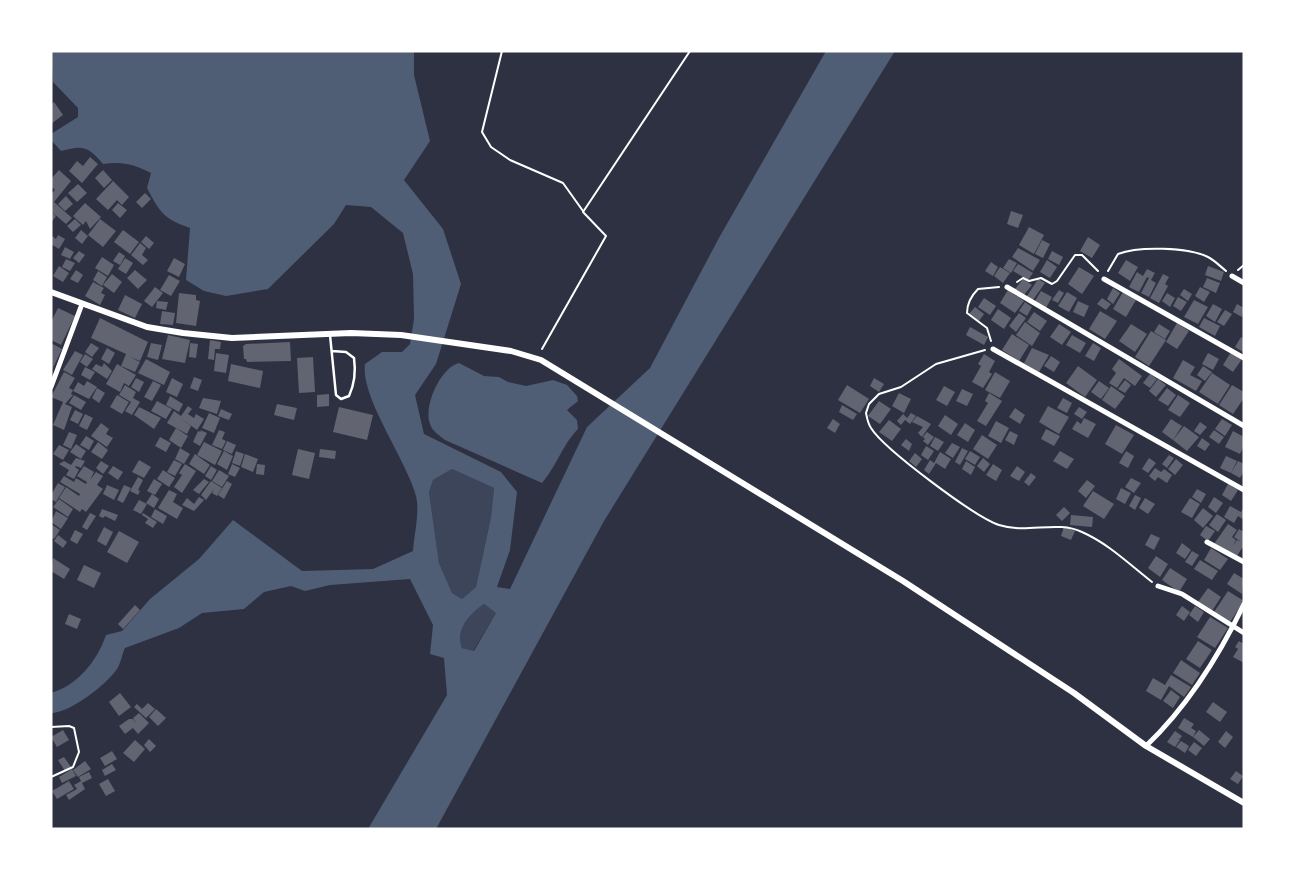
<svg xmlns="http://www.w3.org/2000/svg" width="1295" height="880" viewBox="0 0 1295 880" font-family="'Golos Text',sans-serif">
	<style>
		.green { fill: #3c4559 }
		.water { fill: #4f5d75; fill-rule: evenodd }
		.building { fill: #626471 }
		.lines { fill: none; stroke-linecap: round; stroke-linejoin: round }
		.path { stroke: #fff; stroke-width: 2 }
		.service { stroke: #fff; stroke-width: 2.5 }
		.minor { stroke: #fff; stroke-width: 5 }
		.tertiary { stroke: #fff; stroke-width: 6 }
	</style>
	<rect width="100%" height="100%" fill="#2d3142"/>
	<g class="green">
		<polygon points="452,469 494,488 491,517 476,587 462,599 452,593 439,563 429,492 433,480"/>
		<path d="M484 604 496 613 473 651 462 648C455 629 470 614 484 604Z"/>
	</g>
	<g class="water">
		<path d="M51 51H414V75L430 141 404 180 443 229 461 284 436 364 415 395 424 434 501 472 517 492 510 550 497 587 510 589 587 427 650 368 720 236 826 51H895L604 521 436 829H368L447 695 444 658 430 654 433 625 410 579 330 585 305 591 291 586 264 592 244 609 202 613 179 628 125 648C122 654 121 663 117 669 106 685 70 713 51 713V693C78 685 97 661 106 635L122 631 150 599 199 559 233 520 302 571 373 569 413 551C414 535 420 512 416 496 406 459 360 397 365 364L382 352H402L410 344 414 319 413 274 403 233 371 207 346 205 334 224 268 289 226 296 204 291 186 280 190 228C164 219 160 213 147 188L151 173C134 164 122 161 103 164 88 146 83 145 61 151L51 140V134L78 117V108L53 82ZM452 469 494 488 491 517 476 587 462 599 452 593 439 563 429 492 433 480ZM484 604 496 613 474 651 462 648C455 629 470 614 484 604Z"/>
		<path d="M459 363 484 376 499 377 508 382 526 386 553 380 567 385 577 396 578 401 567 410 577 420 578 429C561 447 558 464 542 483L445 440C440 436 432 431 430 424 423 406 441 367 459 363Z"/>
	</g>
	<g class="building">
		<polygon points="54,102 63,115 51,124 51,105"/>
		<polygon points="90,157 98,164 82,183 69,171 77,161 83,166"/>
		<polygon points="59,170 71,181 54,202 72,218 66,224 52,212 56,216 51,223 51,194 55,190 51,186 51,179"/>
		<polygon points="103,170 112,180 104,188 95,178"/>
		<polygon points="113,181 129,197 122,205 117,200 108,210 96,199"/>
		<polygon points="78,184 87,193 77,202 68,193"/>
		<polygon points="145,193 151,199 142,208 136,202"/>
		<polygon points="66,196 73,204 65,211 58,204"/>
		<polygon points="85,203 101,217 90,229 86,221 83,225 73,216"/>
		<polygon points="118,203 127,210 120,218 112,210"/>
		<polygon points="1011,211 1023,215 1018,228 1007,224"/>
		<polygon points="75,219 81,225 73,232 67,226"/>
		<polygon points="100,219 116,231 103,247 88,235"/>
		<polygon points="1029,227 1044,235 1034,254 1019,245"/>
		<polygon points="81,230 88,236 82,244 75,238"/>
		<polygon points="123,230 139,242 130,254 114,242"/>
		<polygon points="51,235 56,239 58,235 65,239 59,249 51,244"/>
		<polygon points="146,236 154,243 149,249 141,242"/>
		<polygon points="1088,237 1100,245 1092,258 1080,251"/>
		<polygon points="1042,240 1050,244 1043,258 1035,254"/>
		<polygon points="140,243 146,248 142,255 148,260 143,265 131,255"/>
		<polygon points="65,247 74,252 70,259 61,255"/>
		<polygon points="1018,248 1040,260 1033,271 1012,257"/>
		<polygon points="79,251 85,255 79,263 73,258"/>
		<polygon points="1052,251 1063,257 1059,265 1048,259"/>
		<polygon points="119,252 125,256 120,265 113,261"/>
		<polygon points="102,257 114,265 108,276 95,268"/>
		<polygon points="125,258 133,263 126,274 118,269"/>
		<polygon points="174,258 185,264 179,277 167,271"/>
		<polygon points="66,259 75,263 70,271 62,267"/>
		<polygon points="1009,259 1017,263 1011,273 1003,268"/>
		<polygon points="1047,260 1057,267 1050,278 1040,272"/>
		<polygon points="1126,260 1138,267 1130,281 1118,273"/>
		<polygon points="991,262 998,267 993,276 985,271"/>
		<polygon points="1018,264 1033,273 1028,280 1013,271"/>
		<polygon points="59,266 69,273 63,282 53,276"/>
		<polygon points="1208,266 1224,272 1221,281 1205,275"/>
		<polygon points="1000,267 1010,273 1003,283 994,276"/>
		<polygon points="1079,267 1094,276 1082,294 1068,284"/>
		<polygon points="1147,269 1155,273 1151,280 1156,283 1149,297 1141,293 1149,278 1147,277 1139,292 1129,287 1137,272 1143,276"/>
		<polygon points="76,270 83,275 78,283 70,279"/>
		<polygon points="135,270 147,280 138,289 127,278"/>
		<polygon points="98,271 107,277 102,286 93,280"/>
		<polygon points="112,274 122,282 114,293 103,285"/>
		<polygon points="1163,274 1169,277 1165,284 1168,286 1159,303 1150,298"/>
		<polygon points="169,275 180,281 171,296 160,290"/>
		<polygon points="1207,278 1220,283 1216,293 1203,287"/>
		<polygon points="1023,279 1032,285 1024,295 1015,289"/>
		<polygon points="1038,279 1045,283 1033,300 1027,296"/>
		<polygon points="93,282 104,288 101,293 105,295 100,305 85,296"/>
		<polygon points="155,287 163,293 152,307 144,301"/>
		<polygon points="1200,287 1210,292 1204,302 1195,296"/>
		<polygon points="1113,288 1120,293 1113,304 1107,299"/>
		<polygon points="1184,289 1192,294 1188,301 1180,295"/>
		<polygon points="1008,290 1024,301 1015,313 1000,303"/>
		<polygon points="1059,290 1064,293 1058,303 1052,300"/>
		<polygon points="1041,291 1052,297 1046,308 1035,301"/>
		<polygon points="1067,292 1077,298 1069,312 1058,306"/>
		<polygon points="1123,292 1136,300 1126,317 1113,309"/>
		<polygon points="179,293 196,295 196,300 200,301 196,326 176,323"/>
		<polygon points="1167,293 1175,298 1170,307 1162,301"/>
		<polygon points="125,295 142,304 135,318 118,310"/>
		<polygon points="1178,297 1187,302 1181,311 1173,306"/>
		<polygon points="984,298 996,306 990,315 978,307"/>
		<polygon points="1102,298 1111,304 1106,310 1097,304"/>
		<polygon points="1194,300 1208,307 1198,324 1184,317"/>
		<polygon points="157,301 168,302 166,310 156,308"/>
		<polygon points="1078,301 1089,306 1084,317 1073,312"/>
		<polygon points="1025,302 1032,307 1027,316 1019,311"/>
		<polygon points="1213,304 1222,309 1215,322 1206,316"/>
		<polygon points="1237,304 1244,308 1242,317 1233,312"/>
		<polygon points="975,307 984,314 979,321 969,314"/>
		<polygon points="58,308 75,316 61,345 51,340 51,322"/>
		<polygon points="998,309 1011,318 1004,329 991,320"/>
		<polygon points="1225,310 1232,314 1224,326 1217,322"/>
		<polygon points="162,311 175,313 173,325 160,324"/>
		<polygon points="1100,311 1117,321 1105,339 1089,329"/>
		<polygon points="1034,312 1047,321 1040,331 1027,322"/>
		<polygon points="1019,313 1026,318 1016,332 1009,326"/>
		<polygon points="100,318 148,342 140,361 130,357 140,362 135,372 121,366 126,354 91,338"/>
		<polygon points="1204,318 1220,326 1215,336 1199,327"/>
		<polygon points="1025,322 1040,333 1032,346 1016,335"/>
		<polygon points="1177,323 1189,331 1177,349 1166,342"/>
		<polygon points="1059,324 1071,332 1062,345 1050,337"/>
		<polygon points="1131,324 1147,334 1135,352 1119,341"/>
		<polygon points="1159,324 1170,331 1165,339 1154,332"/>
		<polygon points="970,327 988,337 984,345 966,335"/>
		<polygon points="1151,331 1166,340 1149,366 1135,357"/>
		<polygon points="1012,334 1029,345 1019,361 1002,350"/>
		<polygon points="168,335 190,340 185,363 162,359"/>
		<polygon points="1072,335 1086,343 1080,353 1066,345"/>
		<polygon points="1241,337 1244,339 1243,352 1235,347"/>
		<polygon points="210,340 221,342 220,349 215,349 214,360 208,359"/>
		<polygon points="290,342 291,361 247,362 246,359 244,359 243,346 246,344"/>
		<polygon points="51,343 62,349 51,372"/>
		<polygon points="91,343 99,348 92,357 85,352"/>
		<polygon points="151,343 162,345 158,360 147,357"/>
		<polygon points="190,343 198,344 196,358 189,357"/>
		<polygon points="1093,343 1101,348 1094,361 1085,356"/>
		<polygon points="107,348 115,353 109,364 101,359"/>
		<polygon points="1032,348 1049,355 1039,372 1024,363"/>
		<polygon points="75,351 83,355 72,375 63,370"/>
		<polygon points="1231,352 1242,359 1233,372 1223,365"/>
		<polygon points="216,353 229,355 226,373 214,371"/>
		<polygon points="1208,353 1219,359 1213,370 1202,364"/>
		<polygon points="85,354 93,359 87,367 80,362"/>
		<polygon points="984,354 995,361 989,372 992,374 983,388 972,382 981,366 978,364"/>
		<polygon points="1051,356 1060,362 1054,372 1044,366"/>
		<polygon points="313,357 315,392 299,393 297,358"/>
		<polygon points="146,359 170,372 164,385 138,373"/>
		<polygon points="1119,359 1142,376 1135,386 1124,378 1117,388 1109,383 1116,373 1112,369"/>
		<polygon points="1183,360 1195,367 1190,375 1202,381 1196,391 1173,378"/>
		<polygon points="104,363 112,371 107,379 92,369 96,364 102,367"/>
		<polygon points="117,364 136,375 129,386 124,383 120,392 106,384"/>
		<polygon points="231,364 263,371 260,388 228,381"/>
		<polygon points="1078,366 1097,380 1085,397 1066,383"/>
		<polygon points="1203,366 1212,372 1205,381 1197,375"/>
		<polygon points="85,367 95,372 90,380 81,375"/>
		<polygon points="64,372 75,378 69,388 73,390 71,394 73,395 65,404 72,407 64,430 53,425 63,402 51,397"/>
		<polygon points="995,372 1010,381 1000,398 985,390"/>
		<polygon points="1212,373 1230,385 1218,404 1199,392"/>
		<polygon points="1150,374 1157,379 1150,388 1143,383"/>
		<polygon points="194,377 202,380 198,391 190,388"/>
		<polygon points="136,378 144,382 139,392 131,387"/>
		<polygon points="172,378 183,384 177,397 166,392"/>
		<polygon points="874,378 884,384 879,392 870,386"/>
		<polygon points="1158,379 1166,385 1156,397 1149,391"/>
		<polygon points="1125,380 1131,385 1125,393 1118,389"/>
		<polygon points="87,381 97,387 89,399 73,391 78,382 84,386"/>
		<polygon points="153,381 161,385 152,401 144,397"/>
		<polygon points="1099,381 1109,388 1101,399 1091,392"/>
		<polygon points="125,385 136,392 133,398 140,402 132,415 125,411 131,402 119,395"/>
		<polygon points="847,385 869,399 860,413 838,400"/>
		<polygon points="1232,385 1244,392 1244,398 1233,414 1219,405"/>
		<polygon points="944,386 955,392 947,406 936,400"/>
		<polygon points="1111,386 1125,396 1115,409 1102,400"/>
		<polygon points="97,388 105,393 99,403 92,398"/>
		<polygon points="1167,388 1176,395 1168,406 1158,400"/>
		<polygon points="962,389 973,394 967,406 956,401"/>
		<polygon points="899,393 911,399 904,413 892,406"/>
		<polygon points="989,393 1002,401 986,426 977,421 988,403 985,401"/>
		<polygon points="329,394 329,406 317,407 317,395"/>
		<polygon points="74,395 86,402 81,410 69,403"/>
		<polygon points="117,395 129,402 122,414 110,407"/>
		<polygon points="1178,395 1190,403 1180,417 1168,410"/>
		<polygon points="170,396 183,404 179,412 166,405"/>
		<polygon points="203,398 221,401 217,414 199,408"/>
		<polygon points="1063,398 1072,403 1067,413 1057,408"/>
		<polygon points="157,401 172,409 166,419 151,411"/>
		<polygon points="879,401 891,409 880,424 868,416"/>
		<polygon points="277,404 297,408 294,420 274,415"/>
		<polygon points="842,405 857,414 853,420 839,412"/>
		<polygon points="188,406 192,409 188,414 194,418 196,414 204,419 197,430 179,417 191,426 187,434 167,423 174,411 181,416"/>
		<polygon points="1048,406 1069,417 1059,434 1039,422"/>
		<polygon points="139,407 161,418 154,429 134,415"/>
		<polygon points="339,407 373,415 367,440 333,432"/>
		<polygon points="1079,407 1087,412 1082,419 1074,414"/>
		<polygon points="1015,408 1025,415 1020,424 1009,417"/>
		<polygon points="221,409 232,414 229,420 218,416"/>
		<polygon points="75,410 83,414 78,424 70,420"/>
		<polygon points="209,413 220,418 214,433 202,428"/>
		<polygon points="911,413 916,416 910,424 905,420 901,425 897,421 903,414 907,418"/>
		<polygon points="85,414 93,418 87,430 79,426"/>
		<polygon points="945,415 958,424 951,435 938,426"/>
		<polygon points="917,416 931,424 922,437 918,433 923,427 912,422"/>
		<polygon points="1084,418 1096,424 1088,438 1072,429 1077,421 1081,424"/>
		<polygon points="833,419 840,424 835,433 827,428"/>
		<polygon points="1171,419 1182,426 1173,440 1162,432"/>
		<polygon points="1222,419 1232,425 1225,436 1215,429"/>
		<polygon points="889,420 901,429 892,441 879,432"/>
		<polygon points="996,421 1009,428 1001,443 988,436"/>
		<polygon points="1200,422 1207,427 1200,435 1194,431"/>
		<polygon points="101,423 109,429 106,434 113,438 107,447 91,436"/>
		<polygon points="965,423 975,430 968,442 957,435"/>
		<polygon points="1116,425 1134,435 1122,454 1105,444"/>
		<polygon points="1184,426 1199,437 1187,451 1173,440"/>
		<polygon points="176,428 188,436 181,448 169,440"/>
		<polygon points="1046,429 1060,436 1054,446 1041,439"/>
		<polygon points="200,430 207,433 200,446 193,442 198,431 201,432"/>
		<polygon points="219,430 225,432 222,439 226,441 222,449 212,445"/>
		<polygon points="1214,430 1224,437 1219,444 1209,437"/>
		<polygon points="1010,431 1018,435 1014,445 1005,440"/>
		<polygon points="1233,431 1244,437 1244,446 1240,454 1225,447"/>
		<polygon points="69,432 77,435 71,449 63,445"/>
		<polygon points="927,432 934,437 928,445 923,441 925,439 923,437"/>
		<polygon points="982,435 997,445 988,459 973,449"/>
		<polygon points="86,436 94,441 89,450 80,445"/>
		<polygon points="160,437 171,443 166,452 155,446"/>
		<polygon points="935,437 944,442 938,451 930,446"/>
		<polygon points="1202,438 1210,444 1205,451 1197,446"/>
		<polygon points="906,439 912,444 909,451 901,445"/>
		<polygon points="227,441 236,445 232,454 223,450"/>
		<polygon points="98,442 108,450 102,459 91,452"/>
		<polygon points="204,442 222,451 215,465 197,455"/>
		<polygon points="952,443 960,447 953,458 945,453"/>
		<polygon points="76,444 86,451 81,459 70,452"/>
		<polygon points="59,445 69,450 63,460 53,454"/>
		<polygon points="926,446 934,451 928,460 921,455"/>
		<polygon points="180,448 190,454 184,464 175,459"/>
		<polygon points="962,448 968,451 960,465 955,462"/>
		<polygon points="298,449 315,453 309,479 292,475"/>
		<polygon points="320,449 336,451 335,459 319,457"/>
		<polygon points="224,451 233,456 227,470 217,464"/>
		<polygon points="236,451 244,454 240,466 232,463"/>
		<polygon points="970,451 980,457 975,465 965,459"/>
		<polygon points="1060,451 1074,459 1067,469 1053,461"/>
		<polygon points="1126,451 1134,456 1128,468 1119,463"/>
		<polygon points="940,452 951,459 945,469 936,463 929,474 924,470 930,460 934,463"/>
		<polygon points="915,453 922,459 916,467 909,461"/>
		<polygon points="195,454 210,465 204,474 189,464"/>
		<polygon points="245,454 258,459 253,472 241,467"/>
		<polygon points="1169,455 1174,458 1167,468 1162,464"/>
		<polygon points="1226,456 1237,461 1231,473 1220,468"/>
		<polygon points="76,458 85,461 81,468 76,466 75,467 79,470 74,479 66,475 69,470 59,464 64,461 71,465"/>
		<polygon points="983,458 990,464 984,472 977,466"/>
		<polygon points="1149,458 1156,463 1148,473 1142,469"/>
		<polygon points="1176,459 1183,465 1175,475 1168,469"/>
		<polygon points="139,460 151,467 144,478 132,472"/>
		<polygon points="174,460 182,464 175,476 167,472"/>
		<polygon points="101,461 109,466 103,474 96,468"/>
		<polygon points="966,461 975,467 971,475 962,469"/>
		<polygon points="1238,461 1244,464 1244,471 1240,478 1231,473"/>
		<polygon points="185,464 196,471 182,493 174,487 182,475 179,473"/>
		<polygon points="232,464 240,468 235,477 228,474"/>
		<polygon points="257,464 265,465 264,475 256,474"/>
		<polygon points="993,464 1002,470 996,481 986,475"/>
		<polygon points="84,466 94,472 90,480 96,472 103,476 97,485 103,489 86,512 82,509 80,512 59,498 66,487 79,496 80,494 60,482 64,476 74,482 76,478 86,484 87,482 77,476"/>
		<polygon points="113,466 123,472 118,480 108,473"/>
		<polygon points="211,466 217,470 211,480 205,476"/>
		<polygon points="1017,466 1025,472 1019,481 1010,476"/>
		<polygon points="1155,468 1161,472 1164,469 1172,475 1167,483 1158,477 1155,481 1149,476"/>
		<polygon points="163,470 175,478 169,487 157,479"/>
		<polygon points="219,470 229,476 222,487 212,481"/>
		<polygon points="1031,473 1036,477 1029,486 1024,482"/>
		<polygon points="138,477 143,480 138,490 140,491 138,495 130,491"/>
		<polygon points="1131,478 1141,483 1134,493 1125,487"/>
		<polygon points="154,479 162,484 155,495 147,491"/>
		<polygon points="204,479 209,482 199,494 193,490"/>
		<polygon points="1087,480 1095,486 1086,498 1078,491"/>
		<polygon points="211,481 222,488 217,496 212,493 214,489 206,500 201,495"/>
		<polygon points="227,481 232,484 224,499 218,495"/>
		<polygon points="58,483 65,487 56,502 51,499 51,495"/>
		<polygon points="1228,484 1238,490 1231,501 1222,495"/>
		<polygon points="107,485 119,490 114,500 103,494"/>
		<polygon points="124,485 131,488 123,503 117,500"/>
		<polygon points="1121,488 1131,493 1125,504 1116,499"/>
		<polygon points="1197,489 1206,494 1201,503 1192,497"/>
		<polygon points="169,490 177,494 173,502 183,508 177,519 158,508"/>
		<polygon points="1093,491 1114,504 1104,519 1083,506"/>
		<polygon points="152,494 159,499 154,508 146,503"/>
		<polygon points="1135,495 1141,498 1135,510 1129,506"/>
		<polygon points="199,497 204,500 194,511 182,505 187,498 194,504"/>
		<polygon points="1214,497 1223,503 1216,513 1208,507"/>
		<polygon points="1145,498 1155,504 1148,514 1139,508"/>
		<polygon points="1190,498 1200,504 1192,518 1181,512"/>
		<polygon points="59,499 73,509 68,517 53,507"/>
		<polygon points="139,500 147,504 141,514 133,510"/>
		<polygon points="1230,506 1241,512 1244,507 1244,520 1238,516 1234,523 1224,517"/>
		<polygon points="1064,507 1070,513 1062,521 1056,515"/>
		<polygon points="1203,508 1213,516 1203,528 1194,520"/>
		<polygon points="102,509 118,515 115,521 105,516 103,518 99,516"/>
		<polygon points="155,509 167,516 163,524 151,517"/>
		<polygon points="56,511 68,518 61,529 51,522"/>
		<polygon points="90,513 96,516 87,530 82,527"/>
		<polygon points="143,513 157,522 153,528 145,523 148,519 142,515"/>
		<polygon points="1217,514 1226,520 1218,532 1209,525"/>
		<polygon points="1071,515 1093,517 1092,527 1070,525"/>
		<polygon points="51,524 60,530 54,539 51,537"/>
		<polygon points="1228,524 1237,530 1232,537 1236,540 1233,546 1237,540 1241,542 1234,537 1239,529 1244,532 1244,549 1242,548 1237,556 1214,544"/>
		<polygon points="1206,526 1215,531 1208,541 1200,535"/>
		<polygon points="104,527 113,532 106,546 97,541"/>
		<polygon points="1064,527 1075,531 1071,540 1061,536"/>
		<polygon points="75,530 83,534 77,544 70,540"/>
		<polygon points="119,531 139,542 127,563 107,552"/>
		<polygon points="1151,534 1160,538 1154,550 1145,545"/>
		<polygon points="58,535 67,542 63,548 54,541"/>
		<polygon points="1182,543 1191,550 1185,559 1176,553"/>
		<polygon points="1211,548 1228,559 1220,570 1204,560"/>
		<polygon points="1192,551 1199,555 1192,566 1185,562"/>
		<polygon points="1156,556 1168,564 1160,577 1148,568"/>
		<polygon points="53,558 70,569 64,579 51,571"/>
		<polygon points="1200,560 1218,571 1212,580 1194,569"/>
		<polygon points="84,565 101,573 94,588 77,580"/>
		<polygon points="1170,568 1187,579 1179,592 1162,580"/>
		<polygon points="1234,573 1244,579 1242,594 1227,584"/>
		<polygon points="1208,588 1221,597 1212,611 1198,602"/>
		<polygon points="1228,591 1244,601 1230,622 1214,612"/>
		<polygon points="135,605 140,610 123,629 118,624"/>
		<polygon points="1182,606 1190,612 1184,621 1176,615"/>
		<polygon points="1195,606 1204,612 1198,622 1189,615"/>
		<polygon points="69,614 81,619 77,629 65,624"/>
		<polygon points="1210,617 1228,628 1215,648 1197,637"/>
		<polygon points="1198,641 1212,650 1200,668 1186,659"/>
		<polygon points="1239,641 1244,644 1244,663 1233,657 1238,649 1235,647"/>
		<polygon points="1181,660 1200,673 1192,685 1173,673"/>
		<polygon points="1171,675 1191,687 1184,697 1169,686 1161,700 1146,691 1153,678 1165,685"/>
		<polygon points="1171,690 1180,697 1173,708 1163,701"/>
		<polygon points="120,693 131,707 119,716 109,702"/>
		<polygon points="1213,702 1227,712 1220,722 1206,712"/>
		<polygon points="148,703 155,709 146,718 134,707 137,704 142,709"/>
		<polygon points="156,709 166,718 158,726 149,717"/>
		<polygon points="139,713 149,723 138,734 133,728 125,734 119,726 129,719 133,719 137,725 133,718"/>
		<polygon points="1184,718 1194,724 1191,728 1196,731 1193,737 1178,728"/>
		<polygon points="63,730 69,740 57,747 51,737"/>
		<polygon points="1199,730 1210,739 1204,746 1193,737"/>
		<polygon points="1175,731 1182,736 1180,739 1178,738 1180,740 1175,747 1167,742"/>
		<polygon points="1226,731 1233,737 1225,748 1218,742"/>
		<polygon points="149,739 156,746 150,752 144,745"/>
		<polygon points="135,740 145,749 134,762 123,753"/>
		<polygon points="1181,741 1189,746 1185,753 1176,747"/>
		<polygon points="1194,742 1202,748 1196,756 1188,750"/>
		<polygon points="112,751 117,759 105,766 100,758"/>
		<polygon points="64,757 71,767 65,771 58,760"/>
		<polygon points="85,761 91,769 78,777 73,770"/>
		<polygon points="112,764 116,770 105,776 102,770"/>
		<polygon points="72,769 76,776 62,783 59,777"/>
		<polygon points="1236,771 1243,776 1238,784 1230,779"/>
		<polygon points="89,772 92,778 82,783 85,789 69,800 66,795 77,789 74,785 81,781 79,777"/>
		<polygon points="108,779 115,791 106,796 99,784"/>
		<polygon points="69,781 74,789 57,799 52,791"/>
	</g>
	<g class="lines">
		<g class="path">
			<polyline points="502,51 482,132 491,147 510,160 563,183 583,211"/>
			<polyline points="1238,270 1244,265"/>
			<path d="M1108 271 1118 254C1138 246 1188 247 1208 257 1214 260 1220 266 1226 271"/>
			<polyline points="1017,282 1023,278 1029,281 1041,278 1052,284 1057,281 1075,255 1082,255 1098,271"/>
			<path d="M991 341 987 328 967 313C967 303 971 296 978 289L999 287"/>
			<polyline points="542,349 606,236 583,212 690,51"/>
			<path d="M985 350 936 364 901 387 879 394 869 404 866 413C867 418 868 424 871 428 884 449 975 517 999 525 1027 534 1057 520 1082 532 1109 544 1129 564 1152 582"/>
			<polyline points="51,727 69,726 74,728 79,752 73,767 51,777"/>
		</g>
		<path class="service" d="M330 335 336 395 341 399 349 396C355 383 356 372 354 358L346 352 332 351"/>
		<g class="minor">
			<polyline points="1232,276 1244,283"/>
			<polyline points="1104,279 1244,358"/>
			<polyline points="1007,287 1244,426"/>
			<polyline points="993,349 1244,490"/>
			<polyline points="51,387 82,304"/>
			<polyline points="1207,542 1244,562"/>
			<polyline points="1158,586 1182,594 1244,633"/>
			<path d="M1146 746C1188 706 1219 656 1244 604"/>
		</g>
		<polyline class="tertiary" points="51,292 147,327 183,333 232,338 351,333 401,335 511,351 541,360 903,581 1074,693 1146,746 1244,803"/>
	</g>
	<rect width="1295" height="880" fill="none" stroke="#ffffff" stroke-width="105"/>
</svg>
